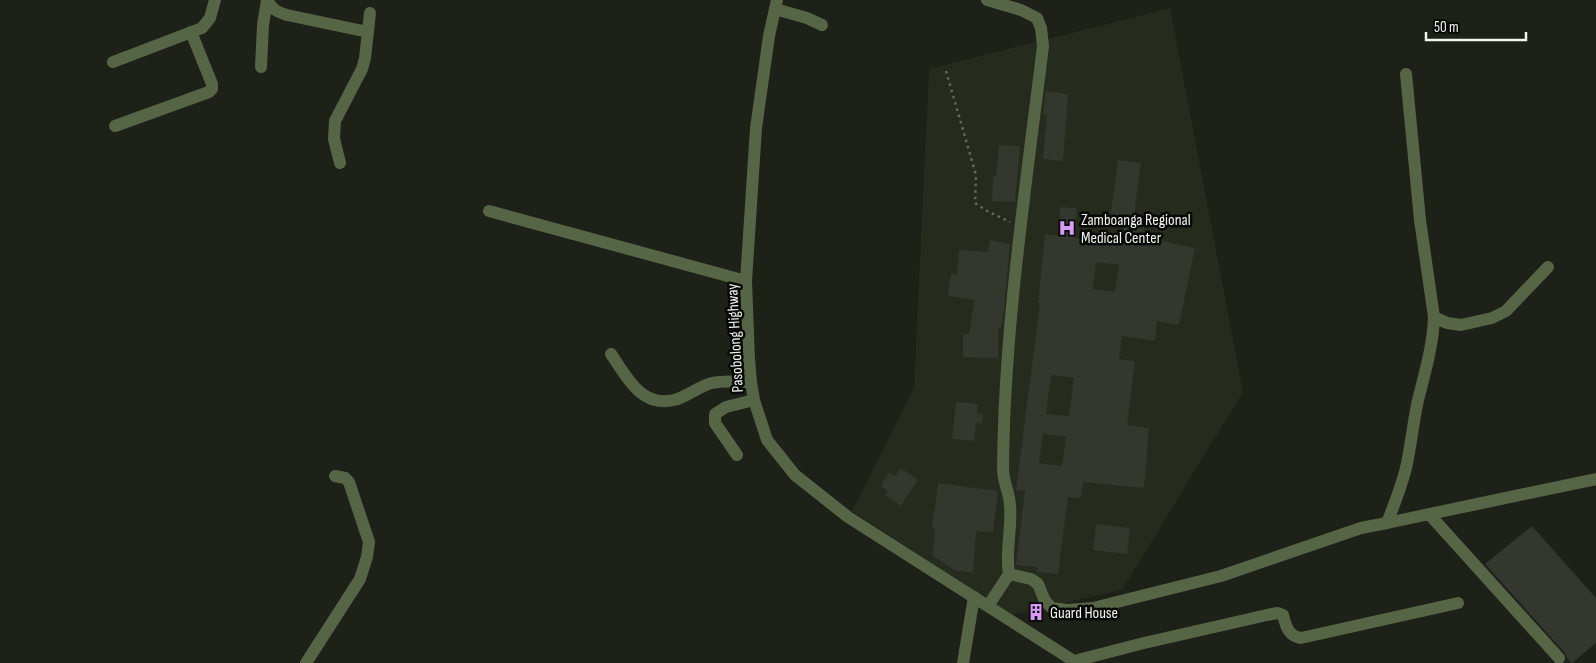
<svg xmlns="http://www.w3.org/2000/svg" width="1596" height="663" viewBox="0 0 1596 663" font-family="'Sofia Sans Condensed',sans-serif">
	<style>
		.built { fill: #252b1d }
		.building { fill: #33372e; fill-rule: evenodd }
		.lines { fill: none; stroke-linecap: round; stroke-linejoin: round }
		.path { stroke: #656961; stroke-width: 2.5; stroke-dasharray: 2.5 4; stroke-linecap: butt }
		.minor { stroke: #566545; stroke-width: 12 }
		.labels { text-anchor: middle; stroke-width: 5; stroke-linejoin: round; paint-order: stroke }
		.poi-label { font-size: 16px; fill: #f2f4ef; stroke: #080906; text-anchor: start }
		.street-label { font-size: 16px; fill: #f2f4ef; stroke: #080906 }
	</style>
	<rect width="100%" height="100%" fill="#1d2118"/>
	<polygon class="built" points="1170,8 1243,392 1122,590 1010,615 852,511 914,388 929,69"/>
	<g class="building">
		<polygon points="1046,91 1068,94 1063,161 1043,159 1047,115 1043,114"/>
		<polygon points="999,145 1020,146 1015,202 992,201 993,176 996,176"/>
		<polygon points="1118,160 1141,163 1133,222 1110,219"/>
		<path d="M1060 207 1076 208V238L1122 244 1124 224 1144 227 1143 237 1195 248 1179 325 1157 321 1155 341 1122 336 1119 359 1135 361 1127 425 1149 428 1144 488 1083 482 1081 498 1068 497 1058 574 1037 572 1038 567 1016 565 1025 491 1016 490 1040 303H1038L1045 234 1060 236ZM1096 262 1119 265 1115 292 1093 289ZM1051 375 1074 378 1069 416 1046 414ZM1043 434 1066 437 1062 466 1039 463Z"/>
		<polygon points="990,240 1010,244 1004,310 1001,328 998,328 998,358 963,357 963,334 969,334 974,300 948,296 951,274 957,275 959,250 988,252"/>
		<polygon points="956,402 978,404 977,413 983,414 982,424 976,423 974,441 952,439"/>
		<polygon points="901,468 918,480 901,506 885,495 888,491 881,486 889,472 895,476"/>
		<polygon points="938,483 998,491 993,533 976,531 973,573 954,570 933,556 935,529 932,529"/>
		<polygon points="1096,524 1130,528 1127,554 1093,550"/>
		<polygon points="1532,526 1596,598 1596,643 1572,663 1567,658 1565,653 1485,564"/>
		<polygon points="1036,604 1044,611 1037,620 1028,613"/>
	</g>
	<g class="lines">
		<polyline class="path" points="946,71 976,175 975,203 987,211 1010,222"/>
		<g class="minor">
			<path d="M267 0C272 9 277 12 287 15L368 32"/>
			<polyline points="777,0 769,36 756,128 746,281 749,359 751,382 754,400 767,440 795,475 848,517 1077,663"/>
			<path d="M987 0 1021 10 1037 18 1041 28 1043 46C1026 186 1004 329 1003 469 1003 482 1010 494 1010 506 1012 529 1005 552 1009 574L988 606"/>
			<polyline points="775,9 807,18 822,25"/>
			<polyline points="113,62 202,28 210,18 215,0"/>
			<polyline points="261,67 263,25 267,0"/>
			<polyline points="115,126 209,92 212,89 212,84 191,32"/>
			<polyline points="340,163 334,139 335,121 362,69 365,58 370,13"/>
			<polyline points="489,211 746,281"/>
			<polyline points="1434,317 1447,323 1461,325 1492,318 1506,311 1548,267"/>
			<path d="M611 354C627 377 641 408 674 400 687 397 699 386 712 383 724 380 739 382 751 382"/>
			<polyline points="737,455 715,423 715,414 726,407 754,400"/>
			<polyline points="1429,514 1559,658"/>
			<polyline points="1387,523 1596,479"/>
			<path d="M1009 574 1031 579 1038 584 1045 601 1052 608 1067 610 1093 608 1221 576 1361 528 1387 523C1394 505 1401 488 1406 468 1411 446 1413 423 1418 400 1425 372 1433 346 1434 317L1420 220 1406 74"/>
			<path d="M1074 661 1144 643 1267 615 1278 613 1283 615C1286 626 1288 636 1301 638L1458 603"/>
			<polyline points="306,663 360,579 367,557 369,542 349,482 345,478 335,476"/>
			<polyline points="963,663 974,597"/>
		</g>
	</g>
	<defs>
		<g id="hospital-bare" transform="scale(1.35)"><path d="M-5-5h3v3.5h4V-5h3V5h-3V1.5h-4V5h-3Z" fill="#d89af8" stroke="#080906" stroke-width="2.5" paint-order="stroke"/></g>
		<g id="building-bare" transform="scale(1.35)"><path d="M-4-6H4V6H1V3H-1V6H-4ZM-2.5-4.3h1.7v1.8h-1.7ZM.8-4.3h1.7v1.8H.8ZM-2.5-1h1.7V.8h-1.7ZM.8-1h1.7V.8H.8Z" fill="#d89af8" stroke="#080906" stroke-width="2.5" paint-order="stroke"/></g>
	</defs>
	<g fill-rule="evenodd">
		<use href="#hospital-bare" x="1067" y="228"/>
		<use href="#building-bare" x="1036" y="612"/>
	</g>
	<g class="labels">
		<g class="poi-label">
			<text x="1081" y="225">Zamboanga Regional<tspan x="1081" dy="18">Medical Center</tspan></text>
			<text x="1050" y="618">Guard House</text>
		</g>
		<g class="street-label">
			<text transform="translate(734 338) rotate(-93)" y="6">Pasobolong Highway</text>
		</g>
	</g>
	<path d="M1426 32v8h100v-8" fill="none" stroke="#f2f4ef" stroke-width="2.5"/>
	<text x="1434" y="32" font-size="15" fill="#f2f4ef" stroke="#080906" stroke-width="4" paint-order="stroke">50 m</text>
</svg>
